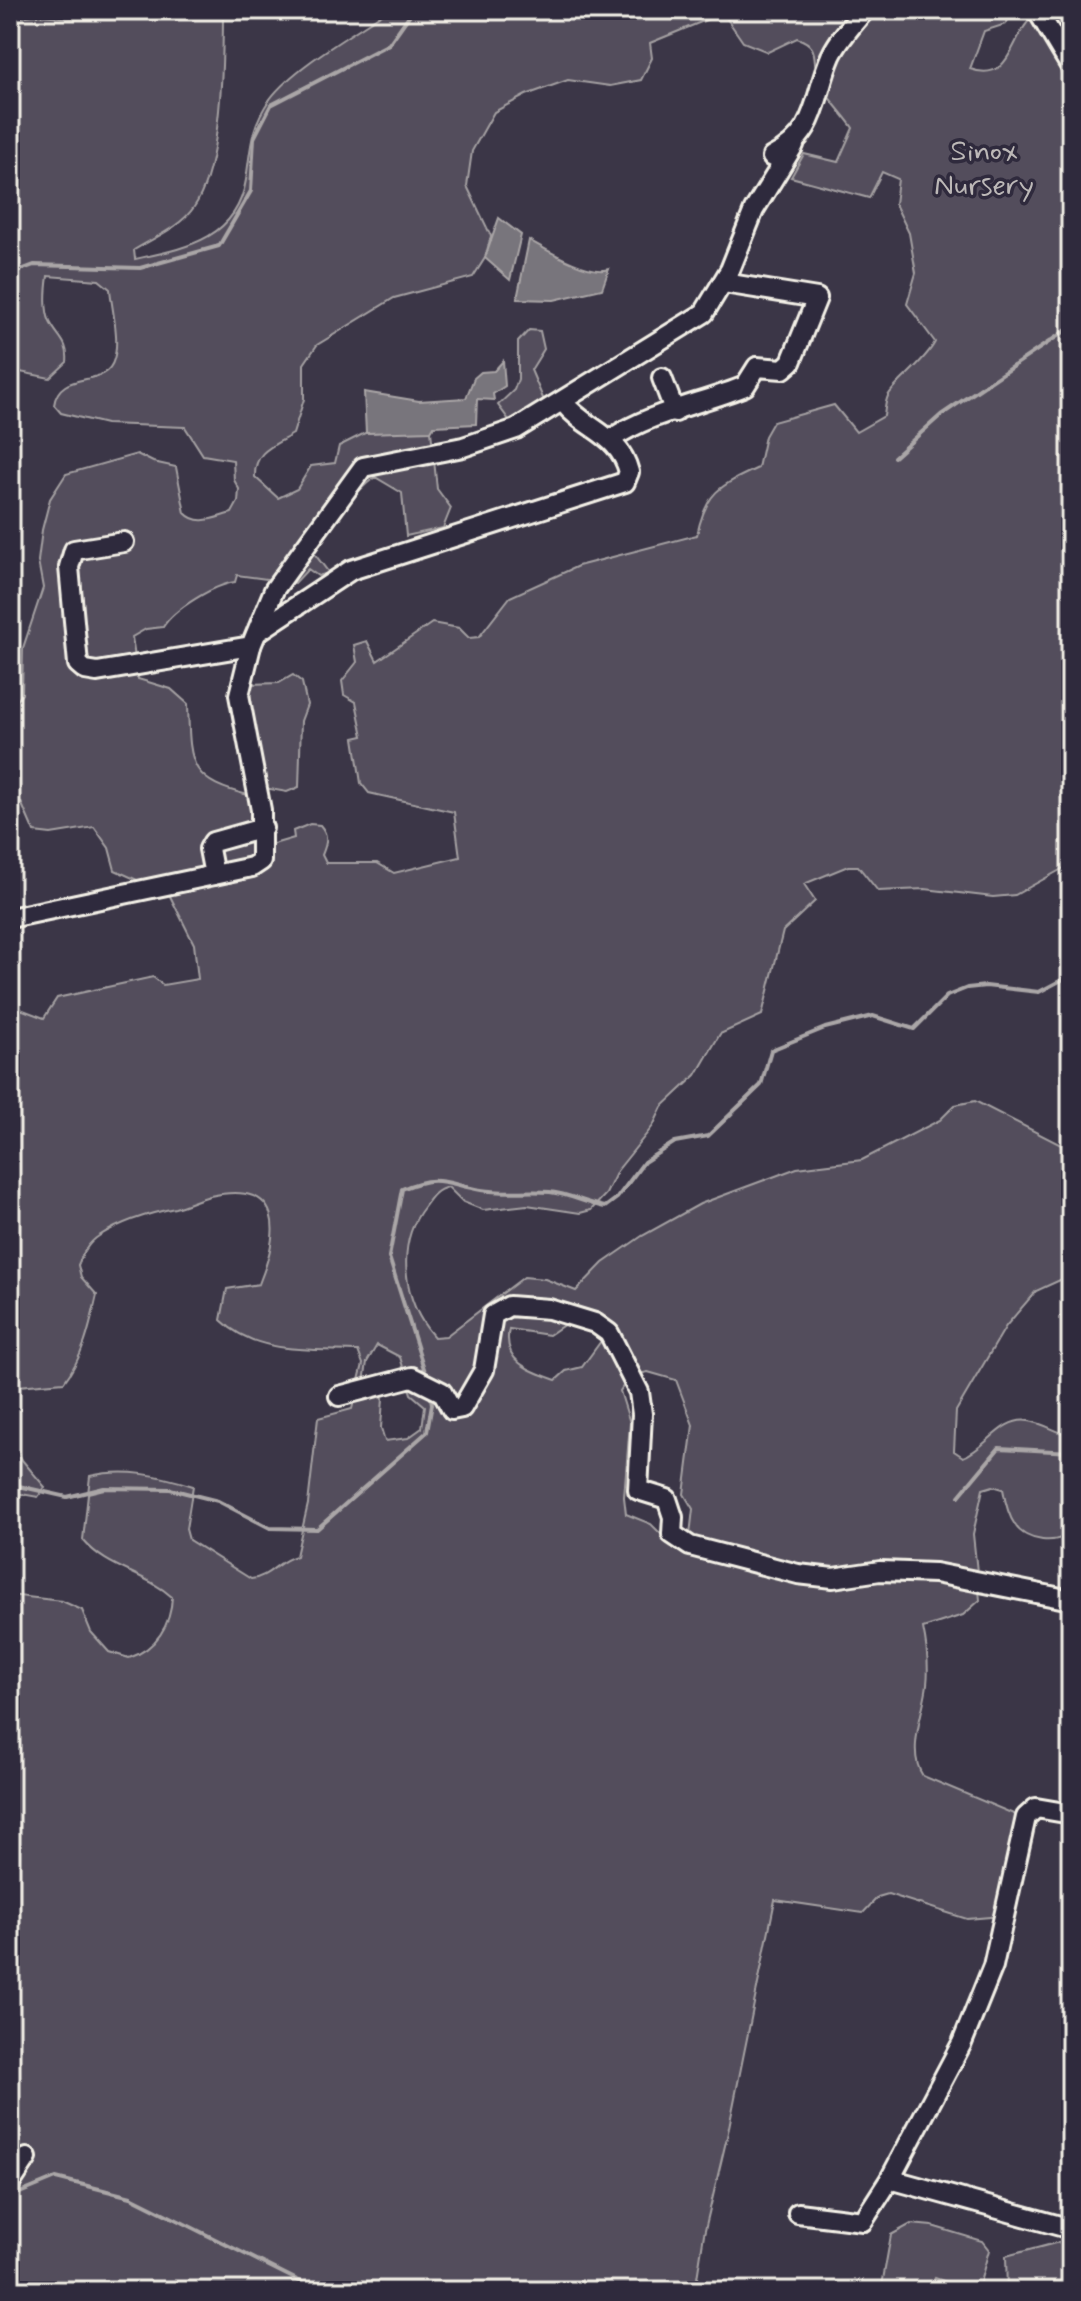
<svg xmlns="http://www.w3.org/2000/svg" width="1081" height="2301" viewBox="0 0 1081 2301" font-family="Mynerve,sans-serif">
	<style>
		.green { fill: #534e5c; stroke: #a4a0a2; stroke-width: 2; fill-rule: evenodd }
		.water { fill: #78747b; stroke: #aaa6a7; stroke-width: 2 }
		.lines { fill: none; stroke-linecap: round; stroke-linejoin: round }
		.stream { stroke: #aaa6a7; stroke-width: 4 }
		.minor-casing { stroke: #f4f1e8; stroke-width: 24 }
		.minor { stroke: #2f2a3d; stroke-width: 18 }
		.labels { text-anchor: middle; stroke-width: 7; stroke-linejoin: round; paint-order: stroke }
		.park-label { font-size: 30px; fill: #bcb8b7; stroke: #2f2a3d }
	</style>
	<rect width="100%" height="100%" fill="#3b3647"/>
	<filter id="ink" filterUnits="userSpaceOnUse"><feTurbulence type="fractalNoise" baseFrequency=".0125" numOctaves="2"/><feDisplacementMap in="SourceGraphic" scale="16" xChannelSelector="R" yChannelSelector="G"/><feConvolveMatrix kernelMatrix="1 2 1 2 8 2 1 2 1" color-interpolation-filters="sRGB"/></filter>
	<g filter="url(#ink)">
		<g class="green">
			<path d="M102 10H223V13C223 62 221 168 194 207 181 227 153 238 134 250L135 259C185 248 236 240 246 180 251 148 250 127 270 99 294 67 354 33 388 10H1013L1006 24 984 31 970 69C1013 84 1010 35 1033 17 1043 8 1059 10 1071 10V864L1015 895 993 897 925 889 878 891 858 866H848L804 884 815 901 783 931 762 1015 720 1034 696 1075 662 1107 653 1126 617 1171 606 1194 591 1210 580 1213 527 1205 483 1210 463 1202 448 1187C436 1190 432 1196 425 1206 395 1244 403 1302 434 1337L446 1336 524 1277 545 1279 576 1291 603 1263 642 1236 700 1204 797 1168 862 1160 940 1120 955 1105 975 1101 1071 1150V1275L1036 1291 1006 1326 956 1411 954 1451 963 1457C986 1449 1002 1416 1029 1421 1043 1423 1056 1432 1071 1436V1531C1058 1546 1026 1542 1015 1525 1008 1515 1005 1501 1003 1489L993 1486 983 1489 973 1534 980 1600 963 1615 923 1628C927 1647 929 1666 927 1684 924 1712 906 1751 923 1776L1035 1823 1002 1916 967 1919 888 1894 878 1897 863 1913 775 1900 727 2137 704 2234 695 2291H10V1595L62 1601 82 1610 91 1632 109 1652 129 1658C156 1649 171 1625 172 1597 144 1572 107 1569 83 1540L90 1476C125 1468 159 1475 193 1486L186 1529 189 1540 251 1579C270 1577 277 1561 296 1556L308 1504 318 1418 352 1409 363 1364 358 1351C312 1349 256 1355 221 1320L227 1289 259 1284C280 1232 285 1180 210 1196 198 1199 187 1205 175 1208 150 1213 121 1222 99 1236 88 1243 83 1253 78 1265L81 1277 97 1295C90 1326 84 1356 64 1382L18 1386 10 1393V1005L44 1018 57 998 153 977 163 985 198 979 194 944 162 880H137L115 870 109 848 94 827 51 834 34 832 21 802 10 805V710L22 694 23 648 43 588 38 561 42 530 50 499 66 474 137 454 153 462 176 467 185 513C198 527 216 517 232 513L238 502 239 489 234 480 233 460 203 455 185 427 106 424 61 413 54 405C59 368 106 390 114 359 120 339 112 310 110 289L99 280 48 276C46 290 44 309 50 322 58 338 69 342 67 362L50 378 10 370V19C19 17 28 15 37 15 63 15 78 25 102 10ZM723 13 743 42 768 52 797 38C822 46 811 61 818 80 825 96 843 113 853 128L838 162 804 154 791 177 869 198 882 172 898 179 895 204 909 233 916 273 907 304 935 342C925 362 893 385 888 396 885 402 885 410 884 416L856 432 834 405 773 422 765 436 758 468C719 486 706 492 697 535L578 566 510 597 479 637 469 638 459 628 432 623 377 661 367 641 354 645 357 662 342 681 344 695 356 702 363 736 354 738 361 783 369 793 454 812 460 857 394 873 377 863H326L322 855C327 843 329 835 320 825L310 824 293 831 294 838 270 845 252 796C188 781 190 765 188 704L171 689 138 679 132 637 146 629 163 627C174 609 214 585 235 582L237 575 295 583 308 569 318 576 329 573 314 553C322 531 356 491 375 477L402 493 406 536 443 528 451 508 437 489 431 431 424 429 365 433 339 446 335 463 311 466 297 489 278 498 255 477C254 451 273 446 293 434L304 399V364L317 345 394 298 473 277 485 258 491 236 467 186 472 151 494 112 526 95 568 80 610 86 641 80 652 58 650 43ZM571 1320 595 1330 601 1341 582 1367 566 1371 556 1380C530 1371 502 1362 509 1329L549 1335ZM377 1345 400 1357 411 1394 425 1406 422 1428 408 1438 385 1441 381 1428 383 1398 375 1396 364 1382 367 1362ZM648 1372 676 1380 693 1425 684 1494 693 1509 690 1535H662L651 1524 626 1514 624 1497 630 1423 620 1391 630 1376Z"/>
			<polygon points="529,330 540,331 544,349 531,370 545,403 509,420 498,405 514,390 518,379 518,342"/>
			<polygon points="293,675 302,682 307,705 301,721 299,787 287,792 264,788 252,725 250,684 279,683"/>
			<polygon points="10,1434 22,1460 45,1487 38,1497 10,1492"/>
			<polygon points="911,2224 932,2226 982,2241 989,2250 979,2286 961,2287 935,2278 929,2291 881,2291 891,2235"/>
			<polygon points="1071,2239 1071,2291 1007,2291 1006,2256"/>
		</g>
		<g class="water">
			<polygon points="499,218 521,235 510,280 485,258"/>
			<path d="M529 240C547 250 589 276 609 269L602 289 554 300 517 299Z"/>
			<polygon points="503,361 505,386 493,394 494,400 477,399 476,424 434,426 431,431 366,433 364,392 419,401 466,398 474,378 481,372 494,371"/>
		</g>
		<g class="lines">
			<g class="stream">
				<polyline points="10,274 34,265 140,268 219,246 251,191 254,138 271,105 389,44 413,10"/>
				<polyline points="894,457 941,415 1071,327"/>
				<path d="M426 1375 389 1257 402 1189C439 1173 446 1184 481 1190 506 1194 527 1190 550 1192 568 1194 586 1203 605 1207L617 1198 644 1162 675 1142 708 1136 761 1085 771 1050 825 1028 873 1016 914 1029 947 996 967 988 986 986 1039 992 1071 975"/>
				<polyline points="10,1484 67,1497 104,1488 170,1489 218,1501 270,1528 317,1529 427,1432 432,1404 430,1392"/>
				<polyline points="959,1496 999,1448 1071,1452"/>
				<polyline points="10,2197 56,2178 131,2197 319,2291"/>
			</g>
			<g class="minor-casing">
				<g id="minor">
					<polyline points="1037,10 1071,67"/>
					<path d="M772 157C819 133 813 98 831 56 839 39 853 24 865 10"/>
					<polyline points="662,378 675,412"/>
					<path d="M611 439C651 412 701 404 745 386L757 367 783 369 791 362 817 298 724 283"/>
					<polyline points="124,542 74,550 69,567 78,664 85,670 97,672 251,646 274,590 363,467 463,447 516,429 704,313 730,270 754,210 794,145"/>
					<path d="M259 631 351 570 625 482 629 472C619 433 586 431 563 402"/>
					<polyline points="214,875 209,849 213,842 263,828"/>
					<polyline points="10,918 252,867 261,861 261,810 239,695 251,646"/>
					<polyline points="339,1396 412,1377 442,1392 452,1410 462,1408 484,1370 493,1315 509,1306 549,1309 595,1323 609,1333 639,1392 642,1414 638,1490 667,1499 673,1517 672,1534 690,1546 798,1574 833,1578 880,1571 935,1573 1071,1600"/>
					<polyline points="890,2179 962,2043 993,1966 1026,1817 1036,1808 1071,1814"/>
					<polyline points="10,2184 27,2158"/>
					<polyline points="798,2213 863,2221 890,2179 1071,2229"/>
				</g>
			</g>
			<use href="#minor" class="minor"/>
		</g>
	</g>
	<g class="labels">
		<g class="park-label">
			<text x="984" y="160">Sinox<tspan x="984" dy="34">Nursery</tspan></text>
		</g>
	</g>
	<rect width="1081" height="2301" fill="none" stroke="#2f2a3d" stroke-width="40"/>
	<rect x="20" y="20" width="1041" height="2261" fill="none" stroke="#f4f1e8" stroke-width="3" filter="url(#ink)"/>
</svg>
